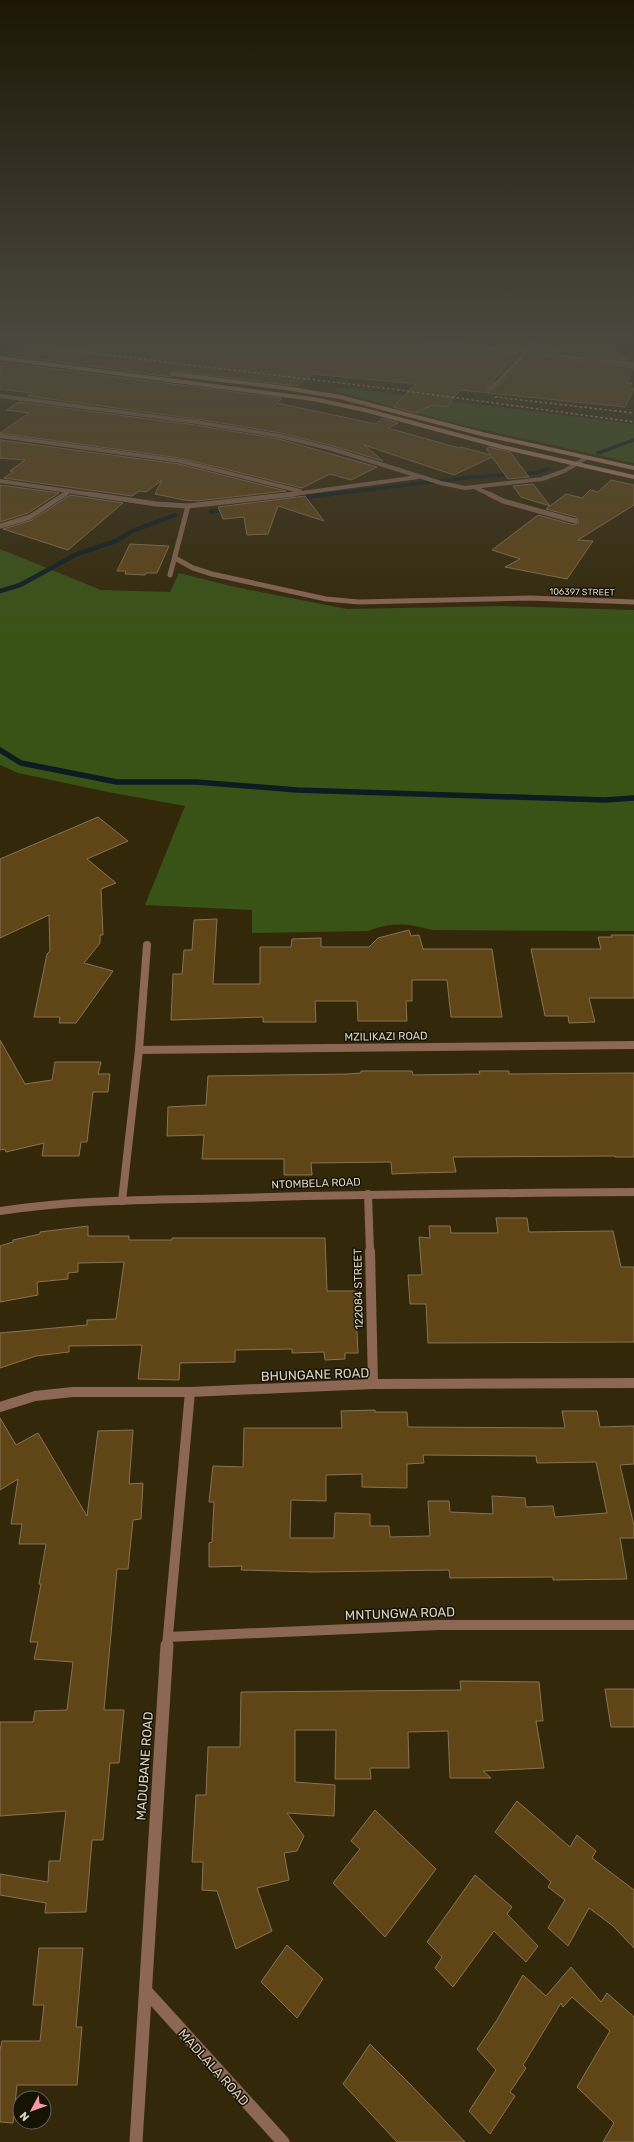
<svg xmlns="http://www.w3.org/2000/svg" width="634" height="2142" viewBox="0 0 634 2142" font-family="Rubik,sans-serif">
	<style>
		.green { fill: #395316 }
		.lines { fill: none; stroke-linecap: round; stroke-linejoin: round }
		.stream-far2 { stroke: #0c1c22; stroke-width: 3.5 }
		.stream-far1 { stroke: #0c1c22; stroke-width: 4.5 }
		.stream { stroke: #0c1c22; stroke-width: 5.5 }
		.building { fill: #604516; stroke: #867356; fill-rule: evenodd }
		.minor-far4 { stroke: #8b6754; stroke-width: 4 }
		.minor-far3 { stroke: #8b6754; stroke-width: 5 }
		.minor-far2 { stroke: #8b6754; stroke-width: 8 }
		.minor-far1 { stroke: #8b6754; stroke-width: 10 }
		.minor { stroke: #8b6754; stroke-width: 13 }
		.secondary { stroke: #c1886a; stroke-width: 4 }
		.rail { stroke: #b8b09c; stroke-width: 1.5; stroke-dasharray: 2.5 2.5; stroke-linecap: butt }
		.labels { text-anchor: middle; stroke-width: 3; stroke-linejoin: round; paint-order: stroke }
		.far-street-label { font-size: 9px; fill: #dbd4c3; stroke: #171206 }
		.street-label { font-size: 11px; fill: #dbd4c3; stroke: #171206 }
		.near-street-label { font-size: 13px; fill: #dbd4c3; stroke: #171206 }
	</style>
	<rect width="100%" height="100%" fill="#34280a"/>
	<g class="green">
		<polygon points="338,387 634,424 634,463 467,426 334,391"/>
		<path d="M0 549 101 590 170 592 179 573 235 587 347 609 503 606 634 610V931L432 930C407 923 392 922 368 931L252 933V910L145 905 185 806 103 791 18 773 0 765Z"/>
	</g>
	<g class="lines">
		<g class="stream-far2">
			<polyline points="598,453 634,440"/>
			<polyline points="323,495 473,477 534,473 549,469"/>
		</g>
		<g class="stream-far1">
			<polyline points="298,498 331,494"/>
			<polyline points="211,512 228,508"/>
			<polyline points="0,591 20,585 77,554 116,541 132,531 175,515"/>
		</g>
		<polyline class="stream" points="0,750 21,763 117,782 196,782 297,790 605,800 634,798"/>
	</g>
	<g class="building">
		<polygon points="36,338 340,338 397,345 398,338 402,338 405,341 519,354 488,386 487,389 489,391 501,383 528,355 634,367 627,383 632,383 629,388 634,389 625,407 460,390 447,407 432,405 416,413 393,407 416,384 313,374 297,386 173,371 170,373 171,377 8,355"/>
		<polygon points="440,338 534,338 525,348"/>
		<polygon points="542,338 604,338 628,360 533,349"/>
		<polygon points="0,362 282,398 277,403 376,424 382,418 398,423 388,428 459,448 461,447 491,455 486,449 489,447 510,452 529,477 508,479 492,457 454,475 364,445 383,461 333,446 281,433 197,419 28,396 32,393 0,389"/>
		<polygon points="19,402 195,425 279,439 377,467 351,480 330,474 302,488 180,458 0,433 29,413 6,410"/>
		<polygon points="0,440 179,464 286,491 197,501 184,500 155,494 162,480 146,492 139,491 132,496 4,478 13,472 10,471 25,460 0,458"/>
		<polygon points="611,480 634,485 634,505 578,540 593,541 567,579 505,567 520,559 492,550 538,515 574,525 579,522 576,517 546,509 550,506 521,497 513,486 533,484 550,506 566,494 582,498 590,490 598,492"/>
		<polygon points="0,485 59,493 28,513 0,522"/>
		<polygon points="70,495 123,503 68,550 3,529 32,520"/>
		<polygon points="305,496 324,521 278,506 268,534 247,535 244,517 223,519 218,507"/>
		<polygon points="130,544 169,546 157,573 146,573 145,575 125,574 126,571 117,571"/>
		<polygon points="98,817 128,841 87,859 116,883 101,889 103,935 100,935 100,943 84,963 113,971 76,1023 59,1023 60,1017 34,1017 47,954 50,951 49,915 0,938 0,859"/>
		<polygon points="217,919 213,984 260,984 260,947 291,947 292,939 321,938 321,947 369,947 378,938 409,930 411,936 419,935 423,949 492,949 502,1017 451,1017 447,980 412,980 412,1001 406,1001 407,1021 358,1021 357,1001 315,1001 316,1022 263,1022 263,1017 171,1020 173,974 182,974 184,950 192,950 194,920"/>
		<polygon points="611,935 634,935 634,998 589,998 595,1022 569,1023 568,1016 545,1016 531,949 601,949 598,937 612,937"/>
		<polygon points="0,1040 25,1084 52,1080 55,1062 101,1062 98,1074 110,1074 108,1092 93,1092 87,1142 81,1142 79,1156 42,1156 44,1143 6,1152 5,1149 0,1150"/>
		<polygon points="361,1071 412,1071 413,1075 480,1074 479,1071 509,1071 509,1074 634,1073 634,1157 615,1157 615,1156 453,1157 456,1172 416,1173 392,1174 391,1162 311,1163 312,1175 284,1175 284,1159 202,1159 204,1135 167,1136 168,1107 206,1105 208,1076 348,1074 361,1073"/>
		<polygon points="496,1218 527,1218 529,1232 613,1231 621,1267 634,1267 634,1342 428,1343 426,1304 410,1304 408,1275 422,1275 419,1237 430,1238 429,1226 450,1226 451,1233 498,1233"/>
		<polygon points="88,1226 88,1236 129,1236 129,1240 172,1240 172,1238 325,1238 327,1291 355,1291 358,1353 345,1353 345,1359 325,1360 324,1352 292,1353 292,1349 235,1350 235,1362 180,1363 179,1380 138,1379 142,1345 69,1346 69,1352 36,1356 0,1368 0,1333 87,1325 87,1320 116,1319 124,1262 78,1263 78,1272 68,1273 68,1279 37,1282 38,1295 0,1302 0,1246 13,1242 13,1240 40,1234 40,1232"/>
		<path d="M375 1410V1412H407L408 1427 565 1428 562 1411H597L600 1427 634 1426V1464L620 1465 634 1526V1538H620L627 1579 553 1580V1577L450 1578 449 1570 313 1572 241 1570 242 1566 209 1567V1543L212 1542 214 1502H209L213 1466 243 1467 244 1428H342L341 1411ZM423 1455 536 1456 537 1463 596 1462 607 1513 555 1517 553 1506 526 1507 525 1498 492 1496 493 1514 450 1512 449 1501H428L430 1536 390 1537 389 1526H370V1514L335 1513 334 1538H290L291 1500 326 1501V1475L362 1474V1487L407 1488V1464L424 1463Z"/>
		<polygon points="0,1418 16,1445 38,1433 87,1516 98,1431 133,1430 129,1484 143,1483 141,1519 133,1520 128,1569 117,1569 104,1710 124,1710 119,1763 110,1763 103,1840 92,1840 86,1912 45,1913 46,1903 0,1895 0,1874 48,1882 49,1861 60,1861 66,1811 0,1816 0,1722 33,1722 35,1711 67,1710 73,1662 34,1659 38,1642 30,1642 41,1584 39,1584 46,1544 19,1544 22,1524 11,1524 18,1479 0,1490"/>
		<polygon points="460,1681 539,1682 543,1721 536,1721 544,1768 483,1771 491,1778 450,1778 448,1731 408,1732 409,1768 370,1768 371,1779 335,1779 336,1730 295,1730 295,1782 335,1785 334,1816 287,1813 304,1836 297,1851 284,1853 289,1880 257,1888 272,1931 236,1949 217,1891 202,1890 203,1862 192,1862 196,1795 206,1795 208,1747 240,1747 241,1692 461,1690"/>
		<polygon points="605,1689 634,1689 634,1727 611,1727"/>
		<polygon points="517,1801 570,1847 577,1835 596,1851 592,1858 634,1890 634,1948 613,1926 589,1908 568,1946 548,1928 565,1900 548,1887 551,1882 495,1832"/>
		<polygon points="375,1810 436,1869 385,1937 333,1883 360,1849 351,1841"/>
		<polygon points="475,1875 512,1907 507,1914 538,1946 526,1962 494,1931 453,1987 435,1968 442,1957 427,1942"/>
		<polygon points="287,1945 323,1979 297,2018 261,1982"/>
		<polygon points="39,1948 83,1948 76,2027 82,2027 77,2085 17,2085 13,2123 0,2122 0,2050 2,2041 40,2041 44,2005 33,2005"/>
		<polygon points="571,1967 601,2002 607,1993 634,2017 634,2142 603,2142 614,2123 577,2087 610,2031 572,1997 563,2007 561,2003 523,2065 526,2068 510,2092 515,2096 490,2134 469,2111 496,2070 477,2049 497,2020 523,1975 546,1996"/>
		<polygon points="370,2044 410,2084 465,2142 397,2142 343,2084"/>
	</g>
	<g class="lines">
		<g class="minor-far4">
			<polyline points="405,338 634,364"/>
			<polyline points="490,388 499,381 539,338"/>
			<polyline points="0,396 196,422 280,436 332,449 441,483 465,488 542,479 564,471 586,458"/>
			<polyline points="0,436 180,461 300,491"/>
			<polyline points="0,481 95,495"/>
			<polyline points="476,488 491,495"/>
			<polyline points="63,495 68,492"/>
			<polyline points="287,495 418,477"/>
		</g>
		<g class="minor-far3">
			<polyline points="89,494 156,504 188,506 295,494"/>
			<polyline points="489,494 503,501 575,521"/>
			<polyline points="0,526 30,517 65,494"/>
			<polyline points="175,558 193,568 212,574 326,599 359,602 530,598 634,602"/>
			<polyline points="170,575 188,506"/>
		</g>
		<g class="minor-far2">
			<polyline points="139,1050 634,1045"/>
			<polyline points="368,1194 370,1252"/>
			<polyline points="122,1201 139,1050 147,945"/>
			<path d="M0 1211C78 1199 157 1200 235 1198 368 1194 501 1193 634 1192"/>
		</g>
		<g class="minor-far1">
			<polyline points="370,1251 373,1384"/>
			<polyline points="0,1407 35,1396 73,1392 190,1392 373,1384 634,1383"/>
			<polyline points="168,1637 439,1625 634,1625"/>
			<polyline points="167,1646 190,1392"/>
		</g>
		<g class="minor">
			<polyline points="146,1991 283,2142"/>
			<polyline points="136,2142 167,1645"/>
		</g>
		<g class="secondary">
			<polyline points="0,358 313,399 365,410 502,447 634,477"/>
			<polyline points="173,374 286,388 340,397 482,434 634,468"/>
		</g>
		<g class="rail">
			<polyline points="0,342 399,390 634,422"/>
			<polyline points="495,397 634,413"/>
		</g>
	</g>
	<linearGradient id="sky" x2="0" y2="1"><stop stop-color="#1d1606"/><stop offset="0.53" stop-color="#4a483e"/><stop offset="1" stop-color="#4a483e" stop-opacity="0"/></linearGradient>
	<rect width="634" height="638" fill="url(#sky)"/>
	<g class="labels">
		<g class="far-street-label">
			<text transform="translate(582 592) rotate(1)" y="3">106397 STREET</text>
		</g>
		<g class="street-label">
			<text transform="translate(386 1036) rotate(-1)" y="4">MZILIKAZI ROAD</text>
			<text transform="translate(316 1183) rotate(-2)" y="4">NTOMBELA ROAD</text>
			<text transform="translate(358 1289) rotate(-91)" y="4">122084 STREET</text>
		</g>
		<g class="near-street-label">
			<text transform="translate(315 1374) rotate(-2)" y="5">BHUNGANE ROAD</text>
			<text transform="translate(400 1613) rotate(-2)" y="5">MNTUNGWA ROAD</text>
			<text transform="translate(144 1766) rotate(-86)" y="5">MADUBANE ROAD</text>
			<text transform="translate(214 2067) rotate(48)" y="5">MADLALA ROAD</text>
		</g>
	</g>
	<g transform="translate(32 2110) rotate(229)"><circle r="19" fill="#171206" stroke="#656052"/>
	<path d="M0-3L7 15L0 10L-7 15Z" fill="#f49aa4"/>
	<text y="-6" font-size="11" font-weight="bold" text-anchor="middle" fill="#dbd4c3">N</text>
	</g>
</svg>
